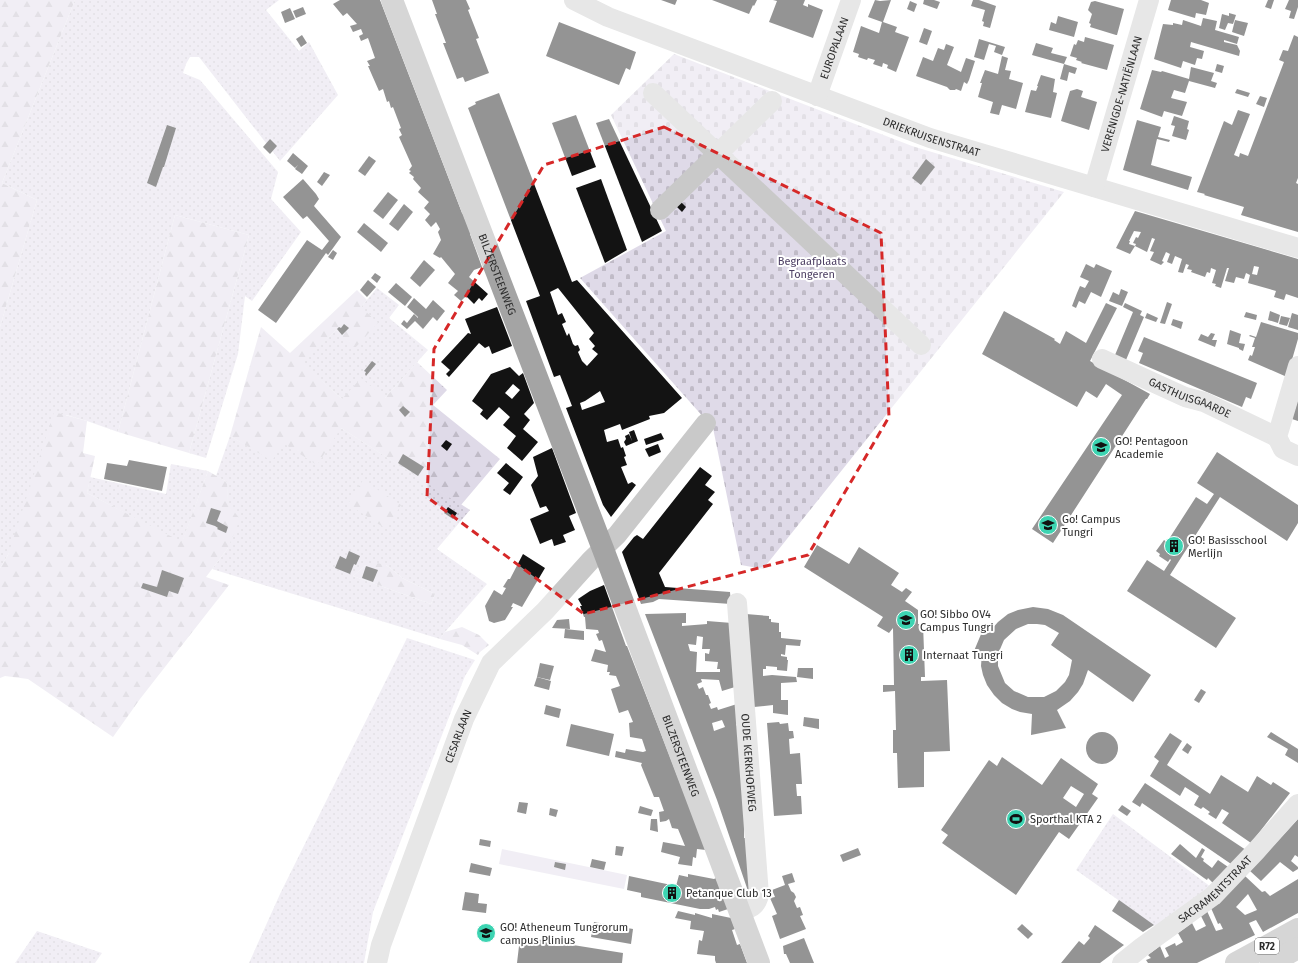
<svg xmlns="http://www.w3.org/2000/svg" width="1298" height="963" viewBox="0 0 1298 963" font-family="'Fira Sans',sans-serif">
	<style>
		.grass { fill: url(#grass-dots); fill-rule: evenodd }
		.forest { fill: url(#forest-firs) }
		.cemetery { fill: url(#cemetery-stones) }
		.pitch { fill: #dfdae8 }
		.building { fill: #131313; fill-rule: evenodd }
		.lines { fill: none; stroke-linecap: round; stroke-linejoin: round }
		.minor { stroke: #c9c9c9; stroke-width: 20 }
		.major { stroke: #a4a4a4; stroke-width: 22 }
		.marked { fill: none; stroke: #d62828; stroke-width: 3; stroke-dasharray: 8 5; stroke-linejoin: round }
		.labels { text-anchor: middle; stroke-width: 4; stroke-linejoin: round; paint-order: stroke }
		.shield { fill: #fff; stroke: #6b6b6b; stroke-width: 1 }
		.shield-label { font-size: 10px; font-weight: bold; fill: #2c2c2c }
		.street-label { font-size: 11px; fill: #2c2c2c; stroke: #fff }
		.park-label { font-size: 11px; fill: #4c3e62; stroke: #fff }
		.poi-label { font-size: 11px; fill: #2c2c2c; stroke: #fff; text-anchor: start }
	</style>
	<defs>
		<pattern id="grass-dots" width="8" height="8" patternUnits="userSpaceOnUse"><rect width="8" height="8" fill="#dfdae8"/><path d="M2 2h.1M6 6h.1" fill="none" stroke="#c0bbc7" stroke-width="1.8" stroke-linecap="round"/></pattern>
		<pattern id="forest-firs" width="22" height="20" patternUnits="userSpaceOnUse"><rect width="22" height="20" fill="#dfdae8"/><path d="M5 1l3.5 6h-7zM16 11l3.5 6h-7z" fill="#c0bbc7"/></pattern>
		<pattern id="cemetery-stones" width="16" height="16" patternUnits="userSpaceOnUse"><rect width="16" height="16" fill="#dfdae8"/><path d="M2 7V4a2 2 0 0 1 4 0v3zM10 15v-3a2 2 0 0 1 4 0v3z" fill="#c0bbc7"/></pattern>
	</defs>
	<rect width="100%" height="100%" fill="#fff"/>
	<g class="grass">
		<polygon points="75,0 279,0 266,10 299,51 309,42 338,95 280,161 199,57 190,57 186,64 183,73 200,80 278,172 271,199 301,232 252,301 245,296 238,354 206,458 189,453 249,235 175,215 118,432 87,421 66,415 8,555 0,568 0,327 37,200 2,183"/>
		<polygon points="377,288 399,305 389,318 428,350 385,398 342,399 301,363 336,330 355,347 361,307"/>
		<path d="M341 428 470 510 437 549 487 584 445 632 440 639 212 569 228 548 227 482 216 476 230 436 272 460 282 443ZM366 565H386L404 579 435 594 431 604 353 576Z"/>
		<polygon points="171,464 208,471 182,543 87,493 90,477 166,494"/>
		<polygon points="407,638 475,660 465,676 373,912 364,963 249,963 280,894"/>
		<polygon points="1113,814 1211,887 1159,929 1076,870"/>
		<polygon points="37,931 102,953 95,963 15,963"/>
	</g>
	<g class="forest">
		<polygon points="0,0 75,0 2,183 37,200 0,327"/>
		<polygon points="175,215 249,235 189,453 118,432"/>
		<polygon points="357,290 367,300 361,307 378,323 355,348 336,330 302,363 342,399 361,378 385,398 417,362 447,390 433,405 500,459 461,505 341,428 317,465 283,443 272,461 230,436 261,327 290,353"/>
		<polygon points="54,412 87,421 83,453 95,456 87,493 182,542 208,471 227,482 228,504 240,519 228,548 206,577 229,585 140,699 113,737 28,679 5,676 0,678 0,568 8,555"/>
		<polygon points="363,480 401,505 386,529 348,504"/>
		<polygon points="377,563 386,565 404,579 435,594 431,604 353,576 366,565"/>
		<polygon points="462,627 479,635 489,645 480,652 478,655 462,645 440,639 445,632"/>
	</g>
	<polygon class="cemetery" points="674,54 912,146 1064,192 763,569 741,565 713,428 580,278 666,231 611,115"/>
	<polygon class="pitch" points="502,849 627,875 624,889 499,864"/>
	<g class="building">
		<polygon points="340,0 380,0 462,213 463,214 471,234 470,234 482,267 474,270 469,277 488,294 482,301 479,298 474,304 466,296 461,301 454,295 458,291 448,283 455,274 441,257 440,258 433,254 441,240 438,232 440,229 436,222 431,227 425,220 430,214 424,208 429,202 418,192 421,188 413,179 414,177 409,173 411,171 409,170 412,166 399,137 402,135 399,129 401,128 393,107 391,108 389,101 387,102 383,89 379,91 368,66 370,66 367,61 375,58 368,38 361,41 359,36 363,34 361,29 353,32 350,26 357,24 347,13 343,16 333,4"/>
		<polygon points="432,0 466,0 470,9 468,10 479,38 476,39 489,73 465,82 463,77 457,79 443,43 446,43 435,14 437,14"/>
		<polygon points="661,0 677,0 675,5"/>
		<polygon points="712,0 757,0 754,6 753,5 749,14"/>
		<polygon points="773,0 805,0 803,5 808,7 808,4 823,10 813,38 769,22 777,1"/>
		<polygon points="875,0 880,1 891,0 883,22 897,27 895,32 909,37 896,72 887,68 888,65 883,63 882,67 873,64 875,60 868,58 867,60 858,57 859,54 853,52 861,26 879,33 882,22 868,17"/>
		<polygon points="924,0 934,0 940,2 937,9 923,4"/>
		<polygon points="973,0 979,0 996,6 990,28 983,26 984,22 982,21 985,10 971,6"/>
		<polygon points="1171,0 1201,0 1209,3 1206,15 1196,13 1195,18 1168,10"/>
		<polygon points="1268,0 1274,0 1271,9 1265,7"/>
		<polygon points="1289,0 1298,0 1298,7 1294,19 1289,18 1291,11 1285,9"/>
		<polygon points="910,1 917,4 914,12 907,9"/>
		<polygon points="1095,1 1124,9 1117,35 1116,35 1090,27 1091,24 1089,23 1092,14 1088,10 1091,2"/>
		<polygon points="303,7 306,14 296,18 293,11"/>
		<polygon points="290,8 295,19 285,23 281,12"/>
		<polygon points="1229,13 1236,15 1233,24 1228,23 1225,30 1219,28 1222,14 1229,16"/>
		<polygon points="1058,16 1078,22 1074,37 1049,30 1051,22 1056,24"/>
		<polygon points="1203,18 1217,21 1215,30 1239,37 1237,44 1224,40 1224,42 1237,45 1240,51 1239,56 1191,42 1190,47 1204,51 1202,59 1197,58 1195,65 1183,61 1181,68 1154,59 1163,24 1173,25 1173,23 1182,25 1183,20 1201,26"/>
		<polygon points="1235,20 1248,23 1244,36 1232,32"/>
		<polygon points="559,22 636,52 630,70 626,68 619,85 546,56"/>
		<polygon points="924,28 932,31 927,45 919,42"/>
		<polygon points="302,35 307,43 301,47 296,39"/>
		<polygon points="1294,35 1298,37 1298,178 1296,183 1298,184 1298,232 1241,215 1244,207 1204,195 1205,194 1197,192 1224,121 1232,125 1238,110 1250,114 1234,155 1239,157 1240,153 1248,156 1284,62 1279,60 1283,50 1288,51"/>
		<polygon points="1085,37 1114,45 1107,70 1081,63 1082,62 1076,60 1077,58 1070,56 1074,44 1076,45 1078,40 1084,42"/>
		<polygon points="979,39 1005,47 1002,55 994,52 996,46 989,44 984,60 974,57"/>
		<polygon points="1036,43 1053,48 1051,53 1067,57 1064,64 1077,68 1075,74 1069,72 1067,81 1060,79 1064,64 1032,55"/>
		<polygon points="946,44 954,47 947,65 961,72 966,58 975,61 969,80 967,84 964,82 961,91 956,89 955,90 950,90 947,87 916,76 923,57 933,61 938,48 944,50"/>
		<polygon points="1002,56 1008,58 1005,70 1011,71 1009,79 1023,83 1016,109 1002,105 999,115 990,113 993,102 978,97 982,83 980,83 985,70 998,74"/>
		<polygon points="1217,64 1224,66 1222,73 1215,71"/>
		<polygon points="1191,67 1214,73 1211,81 1217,83 1215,88 1189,81 1185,93 1174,90 1171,98 1187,102 1182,116 1164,111 1162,117 1140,109 1152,70 1161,72 1162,71 1189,79"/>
		<polygon points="1041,75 1055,79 1053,92 1057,93 1051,118 1025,112 1031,90 1036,91 1038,86 1037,86"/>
		<polygon points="1077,89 1083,91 1081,97 1097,102 1089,130 1061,121 1070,91"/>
		<polygon points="1237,89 1250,93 1248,97 1235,93"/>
		<path d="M499 93 572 282 577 280 682 398 664 413 649 416 650 419 627 428 622 430 620 424 604 430 607 442 618 439 621 448 623 447 626 456 624 457 627 465 621 467 628 484 632 482 636 485 611 517 603 505 566 408 572 406 560 375 554 377 526 301 540 296 468 108 476 104 475 102ZM558 288 594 333 589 339 595 346 592 349 598 354 587 366 582 361 578 352 580 350 578 345 575 346 573 344 569 333 567 336 562 324 566 322 562 313 558 315 550 292ZM600 391 605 402 582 410 580 403 585 401Z"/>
		<polygon points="1260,96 1267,98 1264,107 1256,104"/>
		<polygon points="576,115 596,167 572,176 552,123"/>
		<polygon points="1174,116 1189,121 1187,129 1189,130 1186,140 1172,136 1175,126 1171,125"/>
		<polygon points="609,119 662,231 642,242 596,123"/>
		<polygon points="1137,120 1161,127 1158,137 1170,140 1169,142 1157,139 1151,165 1192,177 1188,190 1123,170"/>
		<polygon points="167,125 176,128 164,167 163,167 156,187 147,183"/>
		<polygon points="270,139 277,146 270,154 263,147"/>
		<polygon points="293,153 308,166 302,174 295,169 298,165 295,168 287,161"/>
		<polygon points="369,156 376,161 365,176 358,171"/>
		<polygon points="926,159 935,167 921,185 912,178"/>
		<polygon points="324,172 330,175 322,186 317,182"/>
		<polygon points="303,179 316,194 319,199 314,206 341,237 328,255 326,253 276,323 258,310 307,240 322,250 329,241 307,216 303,219 283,197"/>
		<polygon points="601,179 627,250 605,263 576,188"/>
		<polygon points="388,192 398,200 383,219 373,211"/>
		<polygon points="680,201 686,207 682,212 675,205"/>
		<polygon points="404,204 413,212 398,231 389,224"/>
		<path d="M1135 211 1298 259V298L1286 294 1284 300 1274 297 1276 291 1248 283 1250 275 1246 273 1244 279 1236 277 1234 283 1225 281 1229 268H1227L1221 288 1215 286 1216 284 1212 283 1216 270 1211 268 1210 273 1207 272 1205 277 1191 272 1192 270 1187 269 1189 265 1186 264 1183 273 1178 272 1182 259 1175 256 1172 264 1167 262 1170 254 1166 252 1162 261 1164 262 1161 265 1150 260 1154 252 1150 251 1155 239 1152 238 1147 252 1135 246 1136 244 1133 243 1136 237 1138 238 1141 232 1134 231 1129 241H1130L1129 244 1135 246 1130 254 1116 248ZM1254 266 1259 267 1257 275 1252 274Z"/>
		<polygon points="364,223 388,243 381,252 357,232"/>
		<polygon points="333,250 337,253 333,260 328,257"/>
		<polygon points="424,260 435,270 420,287 410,278"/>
		<polygon points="1086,264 1094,268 1096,264 1112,271 1101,297 1091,292 1085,304 1079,301 1076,308 1072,306 1077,293 1080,286 1085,288 1089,281 1080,277"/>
		<polygon points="375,273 381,277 377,283 371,278"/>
		<polygon points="368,280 376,287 367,297 360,290"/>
		<polygon points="396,283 412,297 405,306 388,292"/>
		<polygon points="1121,289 1128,292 1122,306 1109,301 1113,292 1119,295"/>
		<polygon points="414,298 426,309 433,300 445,311 437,321 433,317 423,329 415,321 407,329 401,324 404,320 407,323 414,314 418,318 418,317 407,307"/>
		<polygon points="1167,302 1172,304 1165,324 1160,323"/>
		<polygon points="1106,303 1117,308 1090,361 1150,394 1147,399 1146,399 1053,543 1032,529 1122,395 1106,384 1097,398 1086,391 1077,407 982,354 1004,311 1055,339 1054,340 1060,344 1066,331 1086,343"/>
		<polygon points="1125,303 1142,311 1140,315 1144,317 1126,360 1115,355 1133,312 1123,307"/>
		<polygon points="497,307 512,346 492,354 489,346 485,348 479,343 449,377 446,374 450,370 441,362 468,333 471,334 465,319"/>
		<polygon points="1270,311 1280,315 1278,323 1268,320"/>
		<polygon points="1246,312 1257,315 1256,320 1244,317"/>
		<polygon points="1147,313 1158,318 1156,322 1145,318"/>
		<polygon points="1292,313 1298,315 1298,330 1288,327"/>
		<polygon points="1281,316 1290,318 1287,326 1279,324"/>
		<polygon points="1173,319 1183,322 1181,329 1171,325"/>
		<polygon points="1261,322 1298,333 1298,339 1287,377 1248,360 1250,355 1252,356 1255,347 1252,347 1255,338 1249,336 1250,335 1256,337"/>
		<polygon points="344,324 349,328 342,335 337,329 339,327 341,328"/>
		<polygon points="1230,330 1241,334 1239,343 1245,344 1243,351 1239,349 1239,348 1227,344"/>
		<polygon points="1211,333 1215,334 1212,340 1217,340 1215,347 1198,340 1201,334 1208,337"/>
		<polygon points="1144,337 1257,383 1251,399 1246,397 1242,407 1139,363 1143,353 1138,351"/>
		<polygon points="372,361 376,364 366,376 365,374 366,372 364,371"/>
		<path d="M510 367 519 376 523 373 534 403 524 414 530 420 523 429 538 442 522 461 507 448 516 436 503 425 510 417 499 407 487 420 480 414 483 410 472 401 491 374ZM513 384 520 390 512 399 505 393Z"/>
		<polygon points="1298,399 1298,421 1292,419"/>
		<polygon points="403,406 410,412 405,417 399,410"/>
		<polygon points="634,430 638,441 626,446 624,442 626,439 625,436 629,434 632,441 629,432"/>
		<polygon points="661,433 664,439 646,445 644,439"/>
		<polygon points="446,440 452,444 447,451 441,446"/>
		<polygon points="658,444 661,452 649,457 645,449"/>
		<polygon points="552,448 576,513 569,516 575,530 563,535 566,542 554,546 552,539 540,544 530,519 549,511 546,506 540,508 531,485 538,476 533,457"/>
		<polygon points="1217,452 1298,505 1298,523 1287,541 1220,497 1170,575 1236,618 1216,648 1127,591 1147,560 1164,571 1171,560 1170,559 1168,562 1159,556 1160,554 1156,551 1164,540 1167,542 1196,497 1207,504 1214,494 1197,483"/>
		<polygon points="403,454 424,467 418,476 398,463"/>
		<polygon points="129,460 167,467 162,491 104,479 107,463 127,466"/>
		<polygon points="506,463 523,477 510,495 503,490 509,483 497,473"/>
		<polygon points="700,467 712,476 705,485 715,492 708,500 713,504 659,573 665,587 730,592 731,604 659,599 653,602 641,604 622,552 634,537 637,535 643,539"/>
		<polygon points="448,507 457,513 453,519 444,513"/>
		<polygon points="211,508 221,511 217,521 228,527 226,533 217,529 218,528 215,526 206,523"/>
		<polygon points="817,545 849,564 859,547 899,573 891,585 902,592 906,588 912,592 905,601 918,610 918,624 923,624 925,677 921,677 921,681 947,680 950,751 924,752 924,787 898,788 897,753 893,753 893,730 896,730 895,691 883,692 883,685 894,685 893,628 889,633 877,626 883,617 804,567"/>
		<polygon points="349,551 360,556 356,565 354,564 350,574 335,568 340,556 346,559"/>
		<polygon points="523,554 545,568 522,607 513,603 511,607 513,607 505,620 494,623 489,621 485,606 494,590 502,595 506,588 503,587 508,579 510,579"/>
		<polygon points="366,566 378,570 373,582 362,578"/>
		<polygon points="162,570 184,578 178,594 169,591 167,597 141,588 143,583 157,587"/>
		<polygon points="604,585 626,646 627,646 706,850 697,849 696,858 693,857 692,866 678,864 680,857 661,852 663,842 685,846 678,829 672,828 669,819 666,821 660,822 659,812 664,811 659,797 654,797 641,765 642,763 615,757 616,751 625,753 626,749 643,752 646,751 642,739 630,737 629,723 633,722 628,710 619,713 611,689 620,686 616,676 609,675 610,672 607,672 608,665 591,661 595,649 606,652 602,640 599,641 596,634 599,633 598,630 586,629 585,617 584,617 580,606 582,606 578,599 590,591"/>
		<path d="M1033 607 1048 609 1063 615 1151 675 1133 702 1088 670 1083 684 1078 692 1070 701 1057 710 1066 728 1031 735 1032 714 1020 712 1012 709 1002 703 994 695 987 685 983 675 981 666 982 652 974 651 984 627 990 631 998 622 1008 614 1018 610ZM1028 624H1037L1045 625 1059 633 1051 645 1072 660 1069 675 1065 682 1056 691 1044 697H1028L1014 691 1005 683 998 666V654L1004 640 1016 629Z"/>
		<path d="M686 613V623H682V626L707 624V621L732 623 735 687 722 691 719 680 701 679 702 682 697 684 699 689 703 687 706 695H708L711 703 709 704 711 709 717 707 718 710 737 704 738 723 736 724 739 731 747 828 744 829V838H748L751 890 748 891 717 800 645 614ZM697 636 703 637 702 649H710L709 654 705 653V661L718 662 717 669H720V672H696L697 652 690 651 688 644 696 645ZM722 720 725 727 714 731 712 723Z"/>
		<polygon points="746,614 769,616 769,619 771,619 771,622 779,623 779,632 781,632 781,638 801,640 800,646 786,645 785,655 781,654 781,656 787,657 787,660 788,660 787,671 777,670 777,667 766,666 766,669 763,669 763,676 772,675 796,677 797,682 781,683 781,700 788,700 788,715 773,713 773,705 754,707"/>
		<polygon points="569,619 570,629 552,628 557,620"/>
		<polygon points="565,629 584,631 584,640 564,638"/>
		<polygon points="540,663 554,666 550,680 537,677"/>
		<polygon points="798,668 813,668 813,679 797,677"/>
		<polygon points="537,677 551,681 549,690 534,686"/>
		<polygon points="1201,689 1206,692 1199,703 1194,700"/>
		<polygon points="546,705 561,709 559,718 544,714"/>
		<polygon points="804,717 819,719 819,729 803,726"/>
		<polygon points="779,722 780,724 788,723 789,731 793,731 794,738 789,739 790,754 800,753 802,784 796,784 797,796 801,796 802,814 774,816 767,723"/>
		<polygon points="571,724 614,734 609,756 566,746"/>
		<circle cx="1102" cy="748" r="16"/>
		<polygon points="1271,732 1298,749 1298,763 1285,755 1288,749 1267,737"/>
		<polygon points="1170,733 1182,741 1167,765 1210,794 1221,775 1248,792 1257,776 1271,785 1273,782 1290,793 1251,843 1222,823 1229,813 1222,809 1216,819 1208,814 1210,812 1203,807 1201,809 1194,805 1199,796 1185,787 1180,796 1150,776 1159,761 1154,757"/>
		<polygon points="1187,743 1192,747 1188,754 1182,750"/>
		<path d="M1002 757 1042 785 1061 758 1098 784 1092 794 1098 798 1069 839 1059 832 1016 895 942 843 948 835 941 830 989 760 997 766ZM1071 786 1084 794 1076 807 1063 798Z"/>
		<polygon points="1145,783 1246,850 1234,866 1142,803 1140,807 1132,802"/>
		<polygon points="519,802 528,803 526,814 517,812"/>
		<polygon points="1122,805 1131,811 1127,816 1118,810"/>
		<polygon points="640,806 653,810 651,816 638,813"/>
		<polygon points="550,808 558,810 556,817 549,815"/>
		<polygon points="651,819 657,819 658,832 650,830"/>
		<polygon points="1298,819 1298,857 1295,855 1291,861 1298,867 1298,869 1293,872 1280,862 1261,881 1250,871"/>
		<polygon points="480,839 491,841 490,847 479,845"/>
		<polygon points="1180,844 1196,858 1202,848 1205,850 1201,857 1204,859 1203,861 1212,868 1218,860 1231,869 1215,885 1208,878 1207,880 1204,878 1171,854"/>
		<polygon points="616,846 624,847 622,856 615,855"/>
		<polygon points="858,848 861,855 843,862 840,855"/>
		<polygon points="592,859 606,862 604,870 590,867"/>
		<polygon points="555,862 566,864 565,870 554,867"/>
		<polygon points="471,863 492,868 490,876 469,872"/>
		<polygon points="792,873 795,882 788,884 791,891 794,893 796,897 794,901 797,908 800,907 803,915 800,916 806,929 780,939 772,916 777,914 770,898 775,897 772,890 785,885 782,876"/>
		<polygon points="688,874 714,879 716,878 728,909 719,912 718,909 716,910 715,907 709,909 700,909 641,897 641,893 627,890 629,876 676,886 679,875 688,877"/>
		<path d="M1245 876 1262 892 1265 891 1270 896 1298 879V913L1263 932 1256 920 1249 923 1255 935 1197 963H1148L1146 960 1151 958 1148 955 1160 946 1165 958 1169 956 1165 948 1175 943 1176 946 1183 942 1178 933 1192 923 1196 931 1206 926 1201 916 1207 911 1216 931 1223 929 1220 923 1218 924 1211 908ZM1248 894 1257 910 1245 915 1236 907Z"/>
		<polygon points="465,892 479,894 478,903 487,904 486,913 462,910"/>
		<polygon points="1119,900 1154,925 1143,932 1112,911"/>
		<polygon points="678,911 695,915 695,913 712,918 712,914 731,918 735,929 732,930 737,945 740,944 747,963 716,963 715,960 715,956 697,954 699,940 702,941 704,931 690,929 691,921 675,918"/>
		<polygon points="594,922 633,929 631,944 591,937"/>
		<polygon points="1022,924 1033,934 1028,939 1017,929"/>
		<polygon points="1095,925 1124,945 1100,963 1061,963 1079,941 1084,945 1090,938 1088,936"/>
		<polygon points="523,937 623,953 622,963 517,963 519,946 521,946"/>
		<polygon points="804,938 814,963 790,963 786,954 784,954 783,946"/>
	</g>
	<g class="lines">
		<g class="minor">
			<path id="s1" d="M574 0 608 17 930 138 1298 248"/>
			<polyline points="653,93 921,345"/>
			<path id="s2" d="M817 96 851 0"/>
			<path id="s3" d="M1094 187 1149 0"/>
			<polyline points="660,210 772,101"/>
			<path id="s4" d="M1102 359 1185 397 1204 402 1277 437"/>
			<polyline points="1298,366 1277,437 1283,449 1298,456"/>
			<path id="s5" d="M737 603 759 895C756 907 750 908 741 912"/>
			<path id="s6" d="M377 963 381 945 464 719 491 663 545 611 591 560 617 535 706 423"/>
			<path id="s7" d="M1122 963 1142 947 1213 896 1256 851 1298 804"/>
		</g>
		<g class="major">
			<path id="s8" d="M392 0 603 549 759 963"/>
			<polyline points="1236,963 1298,929"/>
			<polyline points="1271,963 1298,948"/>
		</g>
	</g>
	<path d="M0 0H1298V963H0ZM664 127 881 233 889 417 808 555 584 614 427 497 434 349 544 165Z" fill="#fff" fill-opacity=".55" fill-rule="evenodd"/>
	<path class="marked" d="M664 127 881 233 889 417 808 555 584 614 427 497 434 349 544 165Z"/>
	<defs>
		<g id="school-disc" transform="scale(1)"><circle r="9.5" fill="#3dd4b2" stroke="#fff"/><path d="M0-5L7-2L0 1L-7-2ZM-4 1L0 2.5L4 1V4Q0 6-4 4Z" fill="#111"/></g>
		<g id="building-disc" transform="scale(1)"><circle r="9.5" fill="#3dd4b2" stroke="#fff"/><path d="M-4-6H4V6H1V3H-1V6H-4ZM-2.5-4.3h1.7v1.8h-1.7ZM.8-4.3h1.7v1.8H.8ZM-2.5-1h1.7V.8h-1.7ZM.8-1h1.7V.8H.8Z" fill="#111"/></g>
		<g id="stadium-disc" transform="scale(1)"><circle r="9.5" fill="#3dd4b2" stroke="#fff"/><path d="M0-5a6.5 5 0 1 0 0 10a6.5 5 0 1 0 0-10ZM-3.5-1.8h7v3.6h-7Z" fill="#111"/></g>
	</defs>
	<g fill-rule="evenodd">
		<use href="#school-disc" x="1101" y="447"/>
		<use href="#school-disc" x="1048" y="525"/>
		<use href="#building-disc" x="1174" y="546"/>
		<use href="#school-disc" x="906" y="620"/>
		<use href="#building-disc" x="909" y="655"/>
		<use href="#stadium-disc" x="1016" y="819"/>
		<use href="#building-disc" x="672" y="893"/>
		<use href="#school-disc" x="486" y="933"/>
	</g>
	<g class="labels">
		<rect class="shield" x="1255" y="938" width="24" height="16" rx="3"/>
		<g class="shield-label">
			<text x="1267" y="950">R72</text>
		</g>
		<g class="street-label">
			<text dy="4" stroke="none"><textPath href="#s2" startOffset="51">EUROPALAAN</textPath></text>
			<text dy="4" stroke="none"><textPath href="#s3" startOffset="97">VERENIGDE-NATIËNLAAN</textPath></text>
			<text dy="4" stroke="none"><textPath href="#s1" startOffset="383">DRIEKRUISENSTRAAT</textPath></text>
			<text dy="4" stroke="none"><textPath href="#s8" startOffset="294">BILZERSTEENWEG</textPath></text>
			<text dy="4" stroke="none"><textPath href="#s4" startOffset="96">GASTHUISGAARDE</textPath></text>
			<text dy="4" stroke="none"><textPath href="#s6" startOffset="241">CESARLAAN</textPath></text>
			<text dy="4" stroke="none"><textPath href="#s8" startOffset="809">BILZERSTEENWEG</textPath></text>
			<text dy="4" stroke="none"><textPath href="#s5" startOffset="160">OUDE KERKHOFWEG</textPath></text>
			<text dy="4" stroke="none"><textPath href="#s7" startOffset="119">SACRAMENTSTRAAT</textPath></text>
		</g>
		<g class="park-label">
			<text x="812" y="265">Begraafplaats<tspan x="812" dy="13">Tongeren</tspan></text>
		</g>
		<g class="poi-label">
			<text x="1115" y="445">GO! Pentagoon<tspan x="1115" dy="13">Academie</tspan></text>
			<text x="1062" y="523">Go! Campus<tspan x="1062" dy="13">Tungri</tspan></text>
			<text x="1188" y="544">GO! Basisschool<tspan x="1188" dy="13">Merlijn</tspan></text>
			<text x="920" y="618">GO! Sibbo OV4<tspan x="920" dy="13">Campus Tungri</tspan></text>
			<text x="923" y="659">Internaat Tungri</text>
			<text x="1030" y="823">Sporthal KTA 2</text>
			<text x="686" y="897">Petanque Club 13</text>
			<text x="500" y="931">GO! Atheneum Tungrorum<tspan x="500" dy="13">campus Plinius</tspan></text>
		</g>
	</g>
</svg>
